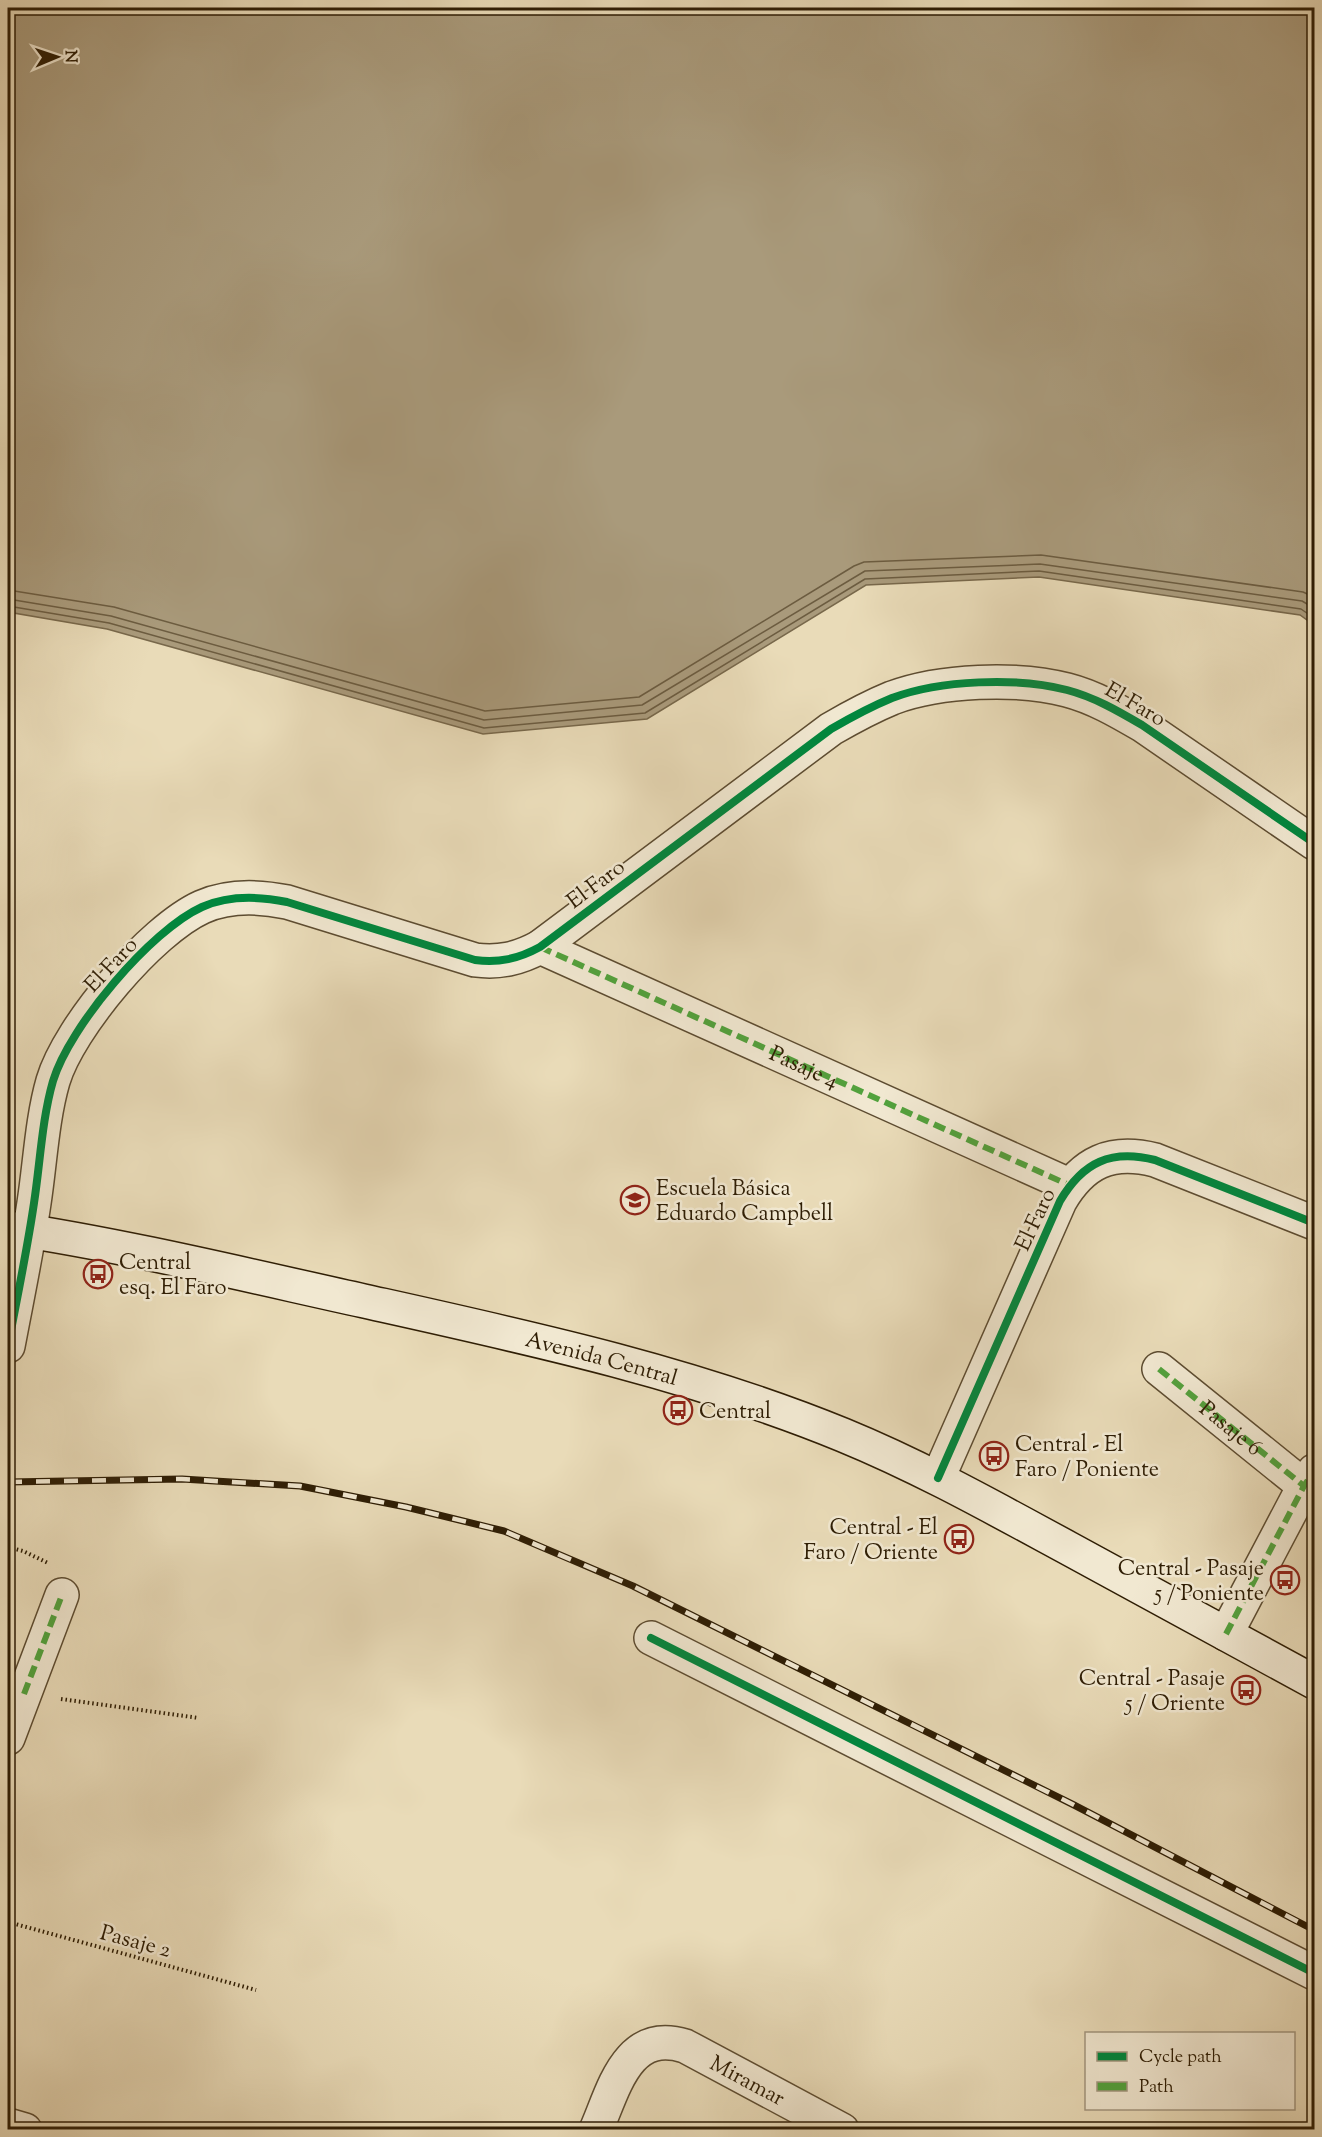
<svg xmlns="http://www.w3.org/2000/svg" width="1322" height="2137" viewBox="0 0 1322 2137" font-family="'Sorts Mill Goudy',serif">
	<style>
		.water { fill: #a99a7b; stroke: #78684b; stroke-width: 1.5 }
		.lines { fill: none; stroke-linecap: round; stroke-linejoin: round }
		.shore { stroke: #6c5c40; stroke-width: 1.5 }
		.street-casing { stroke: #5d4c31; stroke-width: 36 }
		.secondary-casing { stroke: #2e1d04; stroke-width: 36 }
		.path { stroke: #2e1d04; stroke-width: 4; stroke-dasharray: 1.5 3; stroke-linecap: butt }
		.street { stroke: #f1e8d1; stroke-width: 33 }
		.secondary { stroke: #f1e8d1; stroke-width: 33 }
		.rail-casing { stroke: #2e1d04; stroke-width: 7 }
		.rail { stroke: #f1e8d1; stroke-width: 4.5; stroke-dasharray: 14; stroke-linecap: butt }
		.quiet { stroke: #52a23d; stroke-width: 6; stroke-dasharray: 12 6; stroke-linecap: butt }
		.cycleway-casing { stroke: #f1e8d1; stroke-width: 11 }
		.cycleway { stroke: #00873e; stroke-width: 8 }
		.labels { text-anchor: middle; stroke-width: 5; stroke-linejoin: round; paint-order: stroke }
		.street-label { font-size: 22px; fill: #2e1d04; stroke: #f1e8d1 }
		.poi-label { font-size: 22px; fill: #2e1d04; stroke: #f1e8d1; text-anchor: start }
	</style>
	<rect width="100%" height="100%" fill="#e9dbb8"/>
	<filter id="stains"><feTurbulence type="fractalNoise" baseFrequency=".00333" numOctaves="4"/><feColorMatrix values="0 0 0 0 .2 0 0 0 0 .09 0 0 0 0 .02 0 0 0 .5 -.17"/></filter>
	<radialGradient id="worn" r=".72"><stop offset=".6" stop-color="#630" stop-opacity="0"/><stop offset="1" stop-color="#630" stop-opacity=".3"/></radialGradient>
	<polygon class="water" points="8,8 1314,8 1314,625 1300,615 1039,577 866,585 647,719 483,734 107,629 8,612"/>
	<g class="lines">
		<g class="shore">
			<polyline points="8,590 114,607 485,711 639,697 854,566 864,562 1041,555 1303,592 1314,597"/>
			<polyline points="8,599 111,616 484,720 642,705 865,571 1040,564 1302,601 1314,608"/>
			<polyline points="8,606 109,623 484,728 645,713 865,579 1039,571 1301,609 1314,618"/>
		</g>
		<g class="street-casing">
			<g id="street">
				<polyline points="540,947 1069,1185"/>
				<path d="M8 1346C17 1298 27 1251 34 1203 40 1164 42 1119 53 1081 69 1027 151 930 202 907 229 895 258 896 287 902L475 960C499 963 518 959 540 947L831 729C850 718 870 707 892 698 940 680 1017 677 1067 690 1094 697 1118 711 1142 725L1314 843"/>
				<path id="s1" d="M1159 1369 1304 1486"/>
				<path d="M938 1478 1060 1201C1083 1162 1111 1149 1155 1160L1314 1223"/>
				<polyline points="1226,1634 1304,1486 1314,1471"/>
				<polyline points="651,1638 1314,1973"/>
				<polyline points="8,1738 62,1595"/>
				<polyline points="8,2125 25,2130"/>
				<path id="s2" d="M596 2130C614 2089 627 2028 685 2046L842 2130"/>
			</g>
		</g>
		<g class="secondary-casing">
			<g id="secondary">
				<path id="s3" d="M8 1228C127 1246 246 1275 364 1301 526 1337 689 1372 843 1435 921 1467 994 1508 1068 1548 1150 1593 1232 1637 1314 1682"/>
			</g>
		</g>
		<g class="path">
			<polyline points="8,1547 23,1551 48,1563"/>
			<polyline points="61,1699 199,1718"/>
			<polyline points="8,1922 256,1990"/>
		</g>
		<use href="#street" class="street"/>
		<use href="#secondary" class="secondary"/>
		<g class="rail-casing">
			<polyline id="rail" points="8,1482 182,1479 300,1486 406,1507 504,1531 633,1586 1074,1805 1314,1930"/>
		</g>
		<use href="#rail" class="rail"/>
		<g class="quiet">
			<path id="s4" d="M540 947 1069 1185"/>
			<polyline points="1159,1369 1304,1486"/>
			<polyline points="1226,1634 1304,1486 1314,1471"/>
			<polyline points="24,1694 62,1595"/>
			<polyline points="8,2125 25,2130"/>
		</g>
		<g class="cycleway-casing">
			<g id="cycleway">
				<path d="M8 1346C17 1298 27 1251 34 1203 40 1164 42 1119 53 1081 69 1027 151 930 202 907 229 895 258 896 287 902L475 960C499 963 518 959 540 947L831 729C850 718 870 707 892 698 940 680 1017 677 1067 690 1094 697 1118 711 1142 725L1314 843"/>
				<path d="M938 1478 1060 1201C1083 1162 1111 1149 1155 1160L1314 1223"/>
				<polyline points="651,1638 1314,1973"/>
			</g>
		</g>
		<use href="#cycleway" class="cycleway"/>
	</g>
	<defs>
		<g id="school-ring" transform="scale(1.5)"><circle r="9.5" fill="#f1e8d1" stroke="#8f2418" stroke-width="1.5"/><path d="M0-5L7-2L0 1L-7-2ZM-4 1L0 2.5L4 1V4Q0 6-4 4Z" fill="#8f2418"/></g>
		<g id="bus-ring" transform="scale(1.5)"><circle r="9.5" fill="#f1e8d1" stroke="#8f2418" stroke-width="1.5"/><path d="M-5-6H5V4H4V6H2V4H-2V6H-4V4H-5ZM-3.5-4V0h7V-4ZM-3.5 1.2v1.5H-2V1.2ZM2 1.2v1.5H3.5V1.2Z" fill="#8f2418"/></g>
	</defs>
	<g fill-rule="evenodd">
		<use href="#school-ring" x="635" y="1200"/>
		<use href="#bus-ring" x="98" y="1274"/>
		<use href="#bus-ring" x="678" y="1410"/>
		<use href="#bus-ring" x="994" y="1456"/>
		<use href="#bus-ring" x="959" y="1539"/>
		<use href="#bus-ring" x="1285" y="1580"/>
		<use href="#bus-ring" x="1246" y="1690"/>
	</g>
	<g class="labels">
		<g class="street-label">
			<text transform="translate(1136 703) rotate(30)" y="8">El Faro</text>
			<text transform="translate(595 883) rotate(-37)" y="8">El Faro</text>
			<text transform="translate(110 964) rotate(-47)" y="8">El Faro</text>
			<text dy="8" stroke="none"><textPath href="#s4" startOffset="290">Pasaje 4</textPath></text>
			<text transform="translate(1034 1219) rotate(-65)" y="8">El Faro</text>
			<text dy="8" stroke="none"><textPath href="#s3" startOffset="608">Avenida Central</textPath></text>
			<text dy="8" stroke="none"><textPath href="#s1" startOffset="93">Pasaje 6</textPath></text>
			<text transform="translate(136 1940) rotate(15)" y="8">Pasaje 2</text>
			<text dy="8" stroke="none"><textPath href="#s2" startOffset="210">Miramar</textPath></text>
		</g>
		<g class="poi-label">
			<text x="656" y="1195">Escuela Básica<tspan x="656" dy="25">Eduardo Campbell</tspan></text>
			<text x="119" y="1269">Central<tspan x="119" dy="25">esq. El Faro</tspan></text>
			<text x="699" y="1418">Central</text>
			<text x="1015" y="1451">Central - El<tspan x="1015" dy="25">Faro / Poniente</tspan></text>
			<text x="938" y="1534" text-anchor="end">Central - El<tspan x="938" dy="25">Faro / Oriente</tspan></text>
			<text x="1264" y="1575" text-anchor="end">Central - Pasaje<tspan x="1264" dy="25">5 / Poniente</tspan></text>
			<text x="1225" y="1685" text-anchor="end">Central - Pasaje<tspan x="1225" dy="25">5 / Oriente</tspan></text>
		</g>
	</g>
	<rect width="1322" height="2137" fill="none" stroke="#e9dbb8" stroke-width="30"/>
	<rect x="9" y="9" width="1304" height="2119" fill="none" stroke="#2e1d04" stroke-width="3"/>
	<rect x="15" y="15" width="1292" height="2107" fill="none" stroke="#2e1d04" stroke-width="1.5"/>
	<rect x="1085" y="2032" width="210" height="78" fill="#f1e8d1" stroke="#a3977f" stroke-width="1.5"/>
	<rect x="1097" y="2052" width="30" height="9" fill="#00873e" stroke="#a3977f" stroke-width="1.5"/>
	<text x="1139" y="2062" font-size="18" fill="#2e1d04">Cycle path</text>
	<rect x="1097" y="2082" width="30" height="9" fill="#52a23d" stroke="#a3977f" stroke-width="1.5"/>
	<text x="1139" y="2092" font-size="18" fill="#2e1d04">Path</text>
	<g transform="translate(57 57) rotate(88)" stroke="#f1e8d1" stroke-width="4.5" paint-order="stroke">
	<path d="M0-4.5L10 22L0 15L-10 22Z" fill="#2e1d04"/>
	<text y="-9" font-size="16" font-weight="bold" text-anchor="middle" fill="#2e1d04">N</text>
	</g>
	<rect width="100%" height="100%" filter="url(#stains)"/>
	<rect width="100%" height="100%" fill="url(#worn)"/>
</svg>
